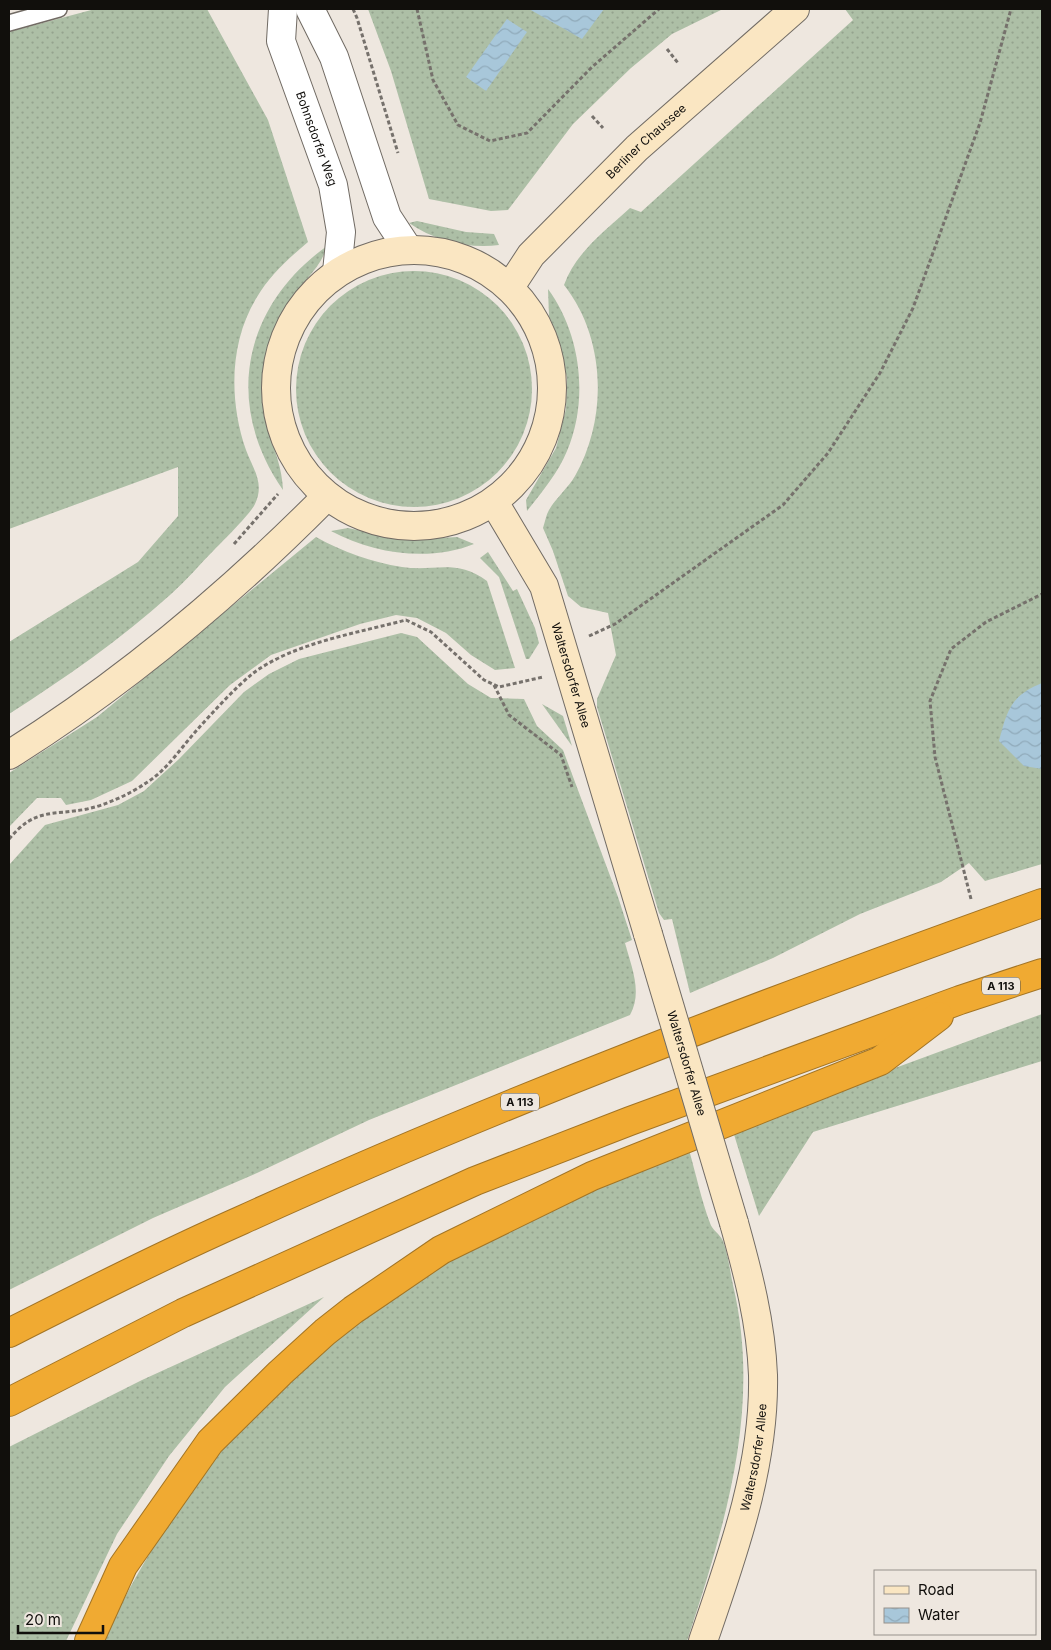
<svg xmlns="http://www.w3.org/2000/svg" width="1051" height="1650" viewBox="0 0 1051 1650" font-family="Inter,sans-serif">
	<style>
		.grass { fill: url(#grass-dots) }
		.water { fill: url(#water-waves) }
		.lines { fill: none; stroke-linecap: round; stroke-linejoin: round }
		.lane-casing { stroke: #716b64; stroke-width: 18 }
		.street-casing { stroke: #716b64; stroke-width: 30 }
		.secondary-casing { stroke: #716b64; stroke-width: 30 }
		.highway-casing { stroke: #a27425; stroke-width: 30 }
		.path { stroke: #76716c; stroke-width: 3; stroke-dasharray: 4 2.5; stroke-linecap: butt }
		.lane { stroke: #fff; stroke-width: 15 }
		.street { stroke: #fff; stroke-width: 28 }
		.secondary { stroke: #fae6c2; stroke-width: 28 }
		.highway { stroke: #f0aa32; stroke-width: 28 }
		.secondary-bridge-casing { stroke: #716b64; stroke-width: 30; stroke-linecap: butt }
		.secondary-bridge { stroke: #fae6c2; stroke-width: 28 }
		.labels { text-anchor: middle; stroke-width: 5; stroke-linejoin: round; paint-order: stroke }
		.shield { fill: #eee7df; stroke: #53504b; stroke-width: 1 }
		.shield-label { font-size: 11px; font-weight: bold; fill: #110f0c }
		.street-label { font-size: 12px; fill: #110f0c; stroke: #eee7df }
	</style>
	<defs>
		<pattern id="grass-dots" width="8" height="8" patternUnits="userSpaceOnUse" patternTransform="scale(1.25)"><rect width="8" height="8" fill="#adbfa6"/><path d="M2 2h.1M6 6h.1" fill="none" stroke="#94a38e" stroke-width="1.8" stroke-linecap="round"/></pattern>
		<pattern id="water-waves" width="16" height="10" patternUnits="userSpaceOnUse" patternTransform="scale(1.25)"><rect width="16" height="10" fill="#a8c7da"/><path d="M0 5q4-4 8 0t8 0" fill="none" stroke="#90aaba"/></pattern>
	</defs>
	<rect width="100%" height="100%" fill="#eee7df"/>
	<g class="grass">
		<path d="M95 9H207L268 120 308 242C289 258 270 275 257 297 229 342 229 401 246 450 253 469 265 483 255 504 251 513 224 540 215 549 200 564 186 581 170 595 120 640 65 678 9 714V642L138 562 178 516V467L9 529V32Z"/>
		<polygon points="368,9 723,9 672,34 631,68 573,124 508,210 491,211 429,199 391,71"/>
		<path d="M845 9H1042V864L985 881 969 863 941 882 860 914 773 958 690 993 672 919 664 920 659 913 597 707V699L616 655 608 613 581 607 568 596 553 551 543 528C545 522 546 515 549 510 556 498 568 488 575 476 608 418 606 338 564 285 576 252 605 231 630 208L641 212 853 20Z"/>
		<path d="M417 221 466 232 494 234 499 245C469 249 435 241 409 223Z"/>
		<path d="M327 246C321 269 301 282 289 302 283 311 278 320 274 329 260 360 260 399 269 431 275 453 282 467 283 490 223 404 243 306 327 246Z"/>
		<circle cx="414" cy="389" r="118"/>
		<path d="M548 289C581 334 589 399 567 451 558 473 542 492 527 511L526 500 556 448 566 409 567 378 558 338 549 316Z"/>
		<path d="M348 528 405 540 457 537 474 544C430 562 373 554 331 531Z"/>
		<path d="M316 537C343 552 371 562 402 567 434 572 456 558 487 581L515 668 495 670 471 655 446 633 417 618 396 615 360 624 271 655 230 685 132 781 91 800 66 805 61 798H37L9 827V773L97 717Z"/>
		<polygon points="488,552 513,591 517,589 535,628 539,643 529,659 526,659 499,577 480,558"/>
		<path d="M401 633 417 637 468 684 491 698 524 699 537 726 563 750 618 897 632 940 625 943C631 966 643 992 630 1015L369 1120 257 1173 153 1218 9 1290V865L45 825 118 805 144 791 179 759 244 692 269 674 299 659Z"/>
		<polygon points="542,704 563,716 572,746"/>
		<polygon points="1042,1014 1042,1061 813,1132 759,1216 732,1128"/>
		<path d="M689 1150C696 1174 701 1199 710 1223 712 1230 720 1234 723 1241 728 1254 730 1271 733 1285 762 1408 725 1525 687 1641H103C144 1554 197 1473 264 1403 275 1392 285 1380 297 1369 358 1316 429 1271 500 1232 560 1199 625 1176 689 1150Z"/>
		<polygon points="324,1297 225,1387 169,1456 117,1534 66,1641 9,1641 9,1447 142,1380"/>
	</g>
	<g class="water">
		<polygon points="529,9 604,9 582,39"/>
		<polygon points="507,19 527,32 486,91 466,77"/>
		<path d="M1042 683V769L1024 766 999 741C1007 711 1010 696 1042 683Z"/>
	</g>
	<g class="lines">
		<g class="lane-casing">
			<polyline id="lane" points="9,23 59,9"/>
		</g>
		<g class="street-casing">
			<g id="street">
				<path id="s1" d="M283 9 281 41 333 185 341 232 337 272"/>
				<polyline points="310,9 334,57 387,217 408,249"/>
			</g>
		</g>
		<g class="secondary-casing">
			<g id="secondary">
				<circle cx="414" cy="388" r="138"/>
				<path id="s2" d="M510 287 531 255 637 148 795 9"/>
				<path id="s3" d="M494 502 544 586 648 934"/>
				<path d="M9 755C127 681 229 595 327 496"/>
				<path id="s4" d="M703 1641C732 1557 765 1466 763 1375 761 1323 748 1273 734 1223"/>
			</g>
		</g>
		<g class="highway-casing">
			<g id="highway">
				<path d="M9 1333C86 1294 163 1255 242 1220 503 1101 772 1000 1042 903"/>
				<polyline points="9,1402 183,1313 475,1181 630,1121 960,1000 1042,973"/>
				<polyline points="89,1641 123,1566 210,1442 280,1373 325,1332 353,1310 441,1250 592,1176 880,1061 939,1016"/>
			</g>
		</g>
		<g class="path">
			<polyline points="353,9 357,18 398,153"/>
			<polyline points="417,9 433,80 458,125 490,141 527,133 592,67 659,9"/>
			<polyline points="667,49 678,63"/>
			<polyline points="592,116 603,128"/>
			<polyline points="234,544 278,494"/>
			<polyline points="589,636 615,624 783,505 828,453 880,373 913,308 980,123 1011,9"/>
			<polyline points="494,685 509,715 561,755 572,787"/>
			<path d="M9 839C36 807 52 816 87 809 106 805 130 794 146 783 167 770 180 749 196 731 212 713 234 689 252 674 293 643 357 633 406 620L431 632 484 680 499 687 543 677"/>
			<polyline points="971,899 935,757 930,701 951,649 986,622 1042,594"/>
		</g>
		<use href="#lane" class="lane"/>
		<use href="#street" class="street"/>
		<use href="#secondary" class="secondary"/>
		<use href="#highway" class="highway"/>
		<g class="secondary-bridge-casing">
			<g id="secondary-bridge">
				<path id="s5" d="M648 934 734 1223"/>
			</g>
		</g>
		<use href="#secondary-bridge" class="secondary-bridge"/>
	</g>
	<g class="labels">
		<g class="shield">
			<rect x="982" y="977.5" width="38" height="17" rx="4"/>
			<rect x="501" y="1093.5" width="38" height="17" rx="4"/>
		</g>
		<g class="shield-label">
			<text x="1001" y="990">A 113</text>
			<text x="520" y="1106">A 113</text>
		</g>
		<g class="street-label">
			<text dy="4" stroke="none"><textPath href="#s1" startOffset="136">Bohnsdorfer Weg</textPath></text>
			<text dy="4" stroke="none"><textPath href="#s2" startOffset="200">Berliner Chaussee</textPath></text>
			<text dy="4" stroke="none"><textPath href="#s3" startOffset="191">Waltersdorfer Allee</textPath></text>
			<text dy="4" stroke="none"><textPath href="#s5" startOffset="135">Waltersdorfer Allee</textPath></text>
			<text dy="4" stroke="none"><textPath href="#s4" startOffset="191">Waltersdorfer Allee</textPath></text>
		</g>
	</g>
	<rect width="1051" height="1650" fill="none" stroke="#110f0c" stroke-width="20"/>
	<rect x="874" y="1570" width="162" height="65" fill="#eee7df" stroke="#96918b"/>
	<rect x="884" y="1586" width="25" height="8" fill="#fae6c2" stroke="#96918b"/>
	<text x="918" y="1595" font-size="15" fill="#110f0c">Road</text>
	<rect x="884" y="1608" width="25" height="15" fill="url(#water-waves)" stroke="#96918b"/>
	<text x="918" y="1620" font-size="15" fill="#110f0c">Water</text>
	<path d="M18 1625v8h85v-8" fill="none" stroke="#110f0c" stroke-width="2.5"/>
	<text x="25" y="1625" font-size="15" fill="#110f0c" stroke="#eee7df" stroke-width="4" paint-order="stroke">20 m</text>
</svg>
